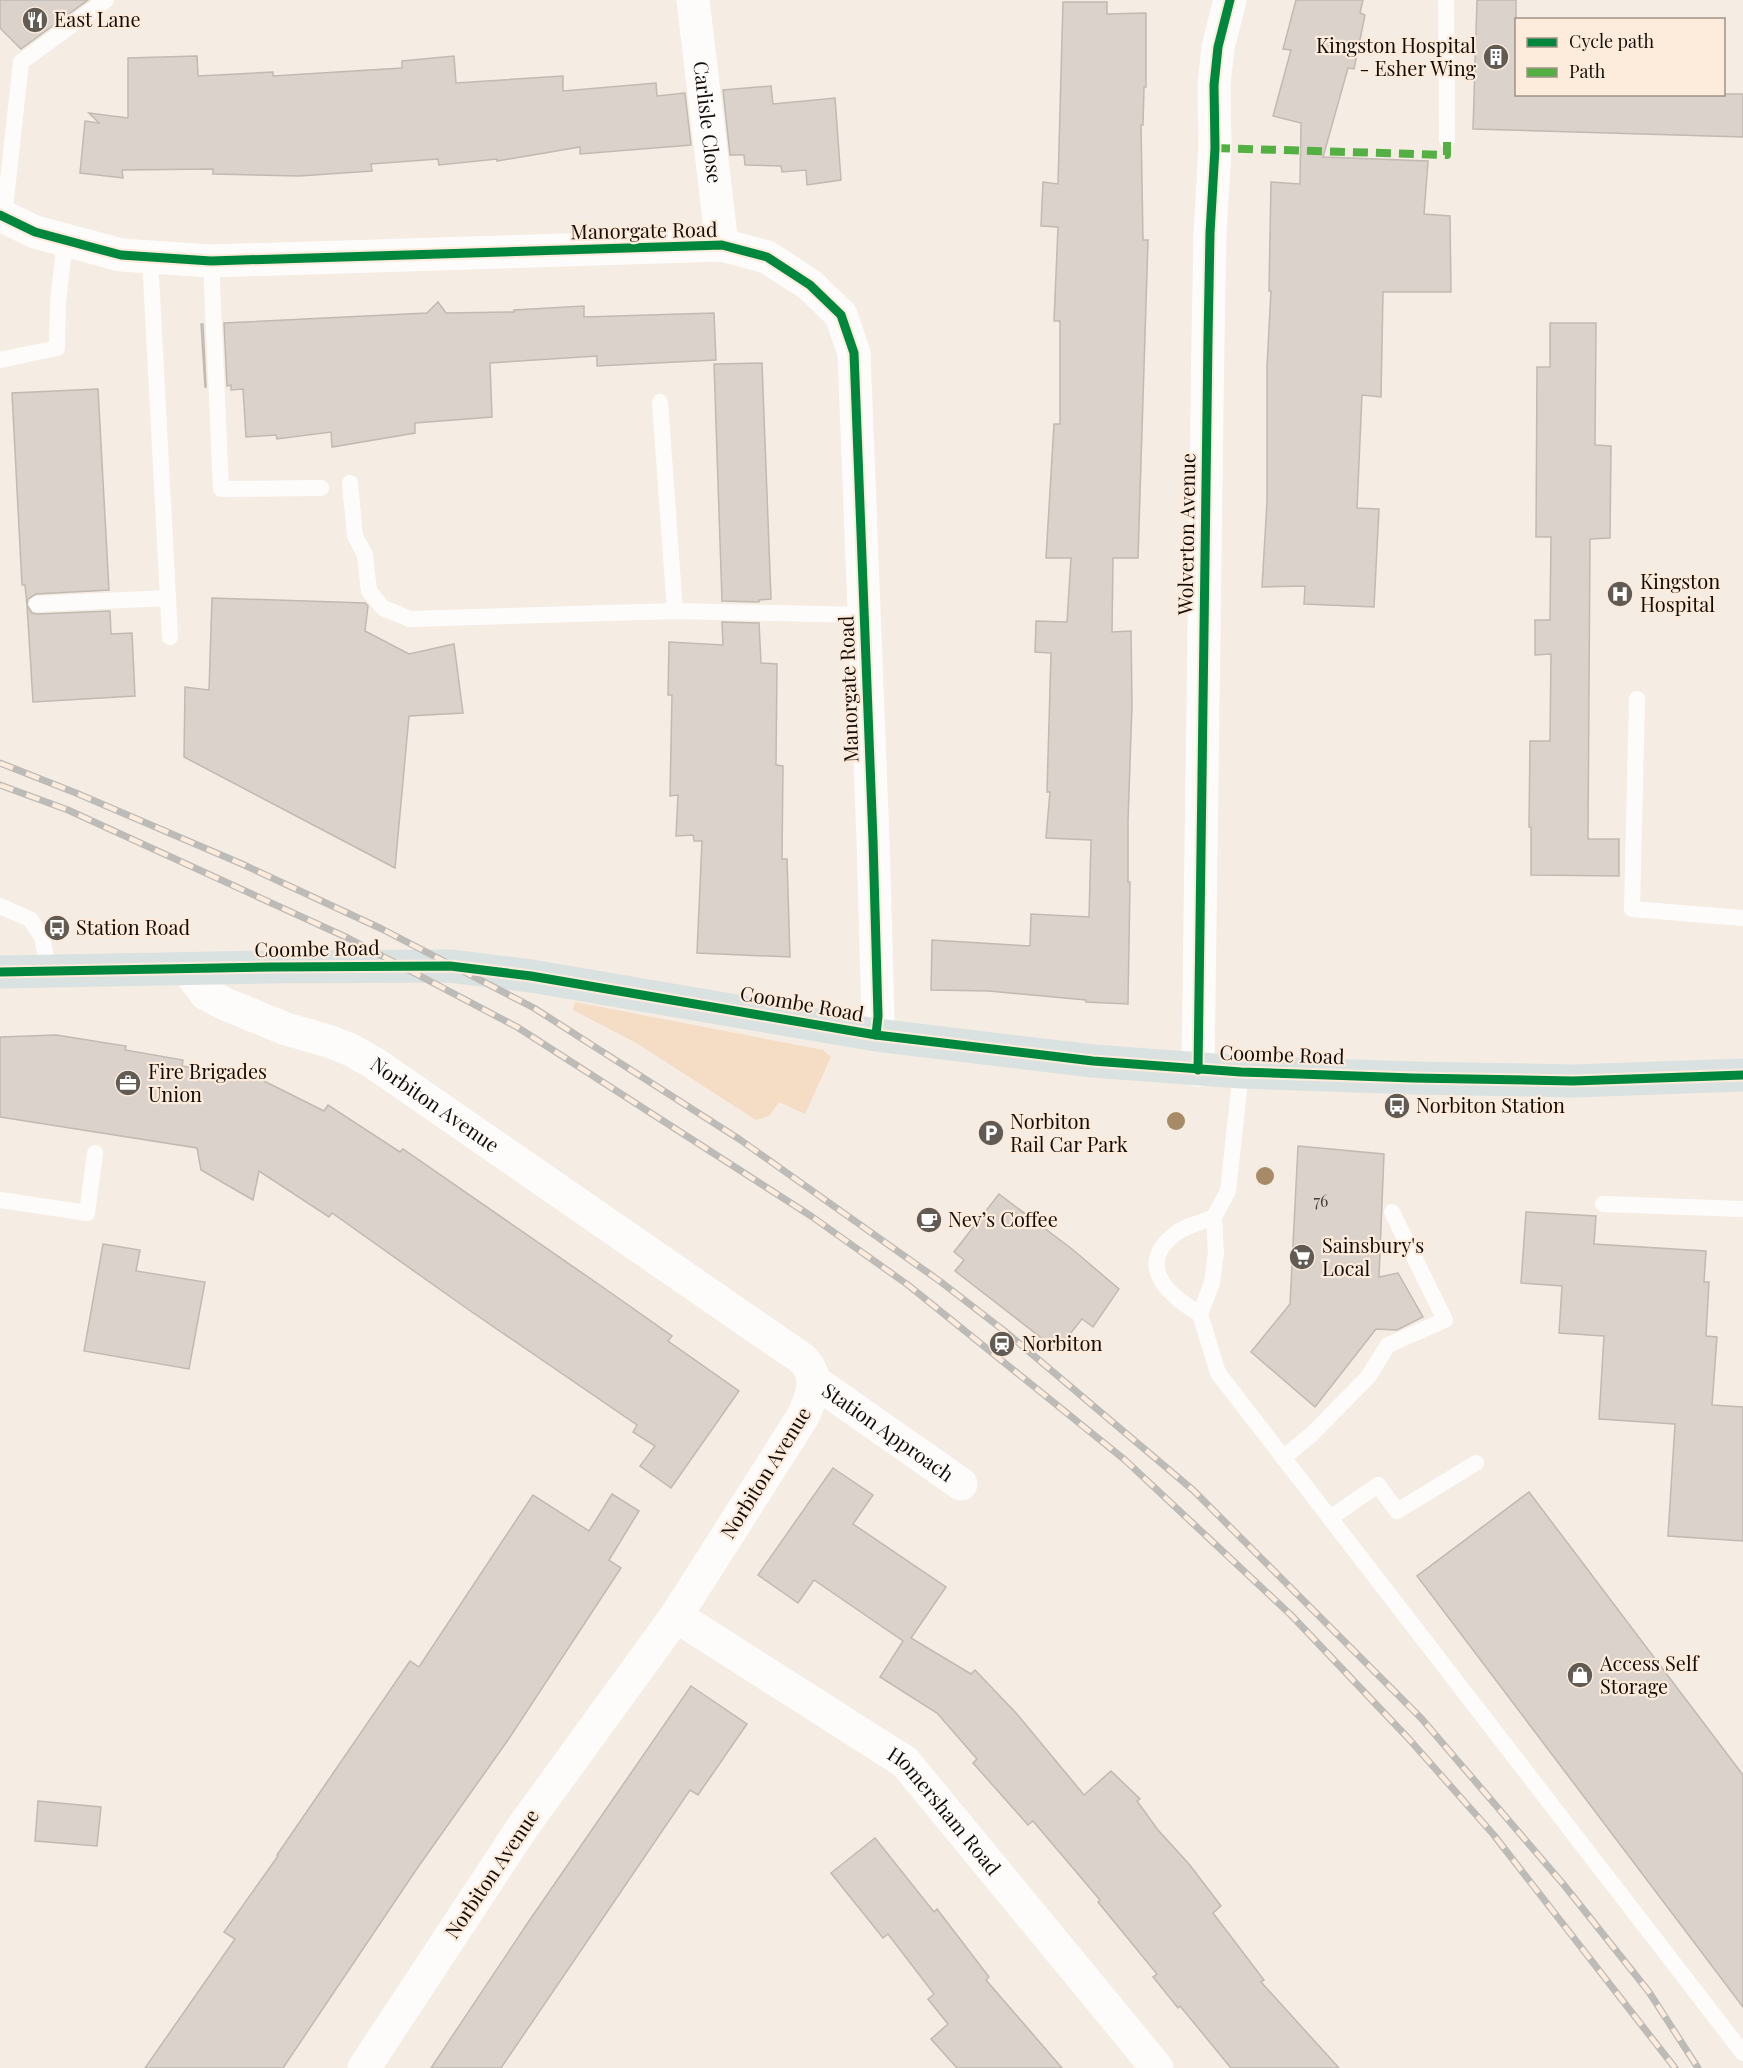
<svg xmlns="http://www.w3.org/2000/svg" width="1743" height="2068" viewBox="0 0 1743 2068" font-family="'Playfair Display',serif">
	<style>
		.green { fill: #f5dcc5 }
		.building { fill: #dad2cb; stroke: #c1bab3; stroke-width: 1.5 }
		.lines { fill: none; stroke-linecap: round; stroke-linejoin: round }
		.lane { stroke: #fefcfb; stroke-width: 16 }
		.street { stroke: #fefcfb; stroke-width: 33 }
		.primary { stroke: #dae1e1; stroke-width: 33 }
		.rail-casing { stroke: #bdbbb8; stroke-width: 7 }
		.rail { stroke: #fdebdb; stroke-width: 4.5; stroke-dasharray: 14; stroke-linecap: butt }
		.quiet { stroke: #55b044; stroke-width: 8; stroke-dasharray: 15 8; stroke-linecap: butt }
		.cycleway-casing { stroke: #fdebdb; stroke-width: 13 }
		.cycleway { stroke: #00873e; stroke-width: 9 }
		.tree { fill: #a78a66 }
		.labels { text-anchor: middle; stroke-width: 4.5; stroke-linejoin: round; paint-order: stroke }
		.number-label { font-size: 16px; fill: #453e38 }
		.poi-label { font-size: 20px; fill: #130d07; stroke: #fdebdb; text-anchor: start }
		.street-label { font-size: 20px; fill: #130d07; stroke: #fdebdb }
	</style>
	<rect width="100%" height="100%" fill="#f5ece3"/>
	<polygon class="green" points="575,1002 823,1050 831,1057 805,1114 779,1102 769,1116 756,1120 638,1044 573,1010"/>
	<g class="building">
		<polygon points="0,0 88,0 21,49 0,28"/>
		<polygon points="1296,0 1363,0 1360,13 1365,15 1354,69 1348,68 1323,157 1428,161 1424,214 1450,216 1451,292 1383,292 1381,397 1362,395 1357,508 1379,509 1374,607 1304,604 1305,586 1262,587 1267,502 1267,366 1271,291 1269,291 1271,182 1300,184 1301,123 1273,116 1291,50 1283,49"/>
		<polygon points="1477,0 1516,0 1516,94 1743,94 1743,137 1473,129"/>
		<polygon points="1063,2 1107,2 1107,14 1146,13 1146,87 1144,87 1143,125 1141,125 1143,240 1148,240 1138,558 1113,558 1112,632 1131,631 1132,705 1128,821 1128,882 1130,882 1128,1004 1086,1002 1086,1000 989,991 931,990 932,940 1030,946 1031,914 1089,917 1091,840 1046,838 1050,792 1047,792 1051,653 1035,652 1036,621 1067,622 1071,558 1046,558 1054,424 1060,424 1060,321 1054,321 1058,227 1041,226 1043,182 1058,184"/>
		<polygon points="197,56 198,76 273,72 273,76 402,68 402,61 454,56 456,83 563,76 563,91 656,83 657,96 685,93 691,145 580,154 580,147 497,161 497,159 439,165 438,159 371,164 372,171 299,176 213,174 213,169 122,170 123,178 80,173 85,121 99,123 89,113 128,118 128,58"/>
		<polygon points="771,86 773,104 835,98 841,180 807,185 806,170 782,172 781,166 745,165 744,155 730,155 723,90"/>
		<polygon points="438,302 446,313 514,312 514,310 584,306 584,317 714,313 716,360 597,366 597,356 490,363 492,417 415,423 415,433 332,447 331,432 277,439 276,435 246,437 243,389 231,390 231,385 227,386 224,323 427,313"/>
		<polygon points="1550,323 1596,323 1595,445 1611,446 1610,538 1590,539 1588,839 1619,839 1619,876 1531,875 1531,827 1529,827 1530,741 1550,741 1551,654 1535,655 1535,620 1550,620 1551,537 1536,537 1537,367 1550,367"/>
		<polygon points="201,324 203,324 206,387 205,387"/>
		<polygon points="762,363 771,599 759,600 759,602 722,601 714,364"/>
		<polygon points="98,389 109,590 36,594 28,599 27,605 25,585 22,585 12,393"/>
		<polygon points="212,598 365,603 368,606 365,631 409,654 454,644 463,713 409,716 395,868 184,757 185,687 209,690"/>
		<polygon points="27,605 32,613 37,614 110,611 111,634 132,633 135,696 33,702"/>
		<polygon points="722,622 759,623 761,663 777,664 776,765 783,766 782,859 787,859 790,957 697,953 702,841 694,841 693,835 676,836 678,795 670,796 672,695 668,695 669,642 723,645"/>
		<polygon points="56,1035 126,1046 125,1050 183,1060 182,1066 260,1079 324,1111 328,1105 400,1152 403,1149 604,1288 672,1336 668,1341 739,1391 671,1488 640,1466 655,1446 633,1432 637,1425 469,1310 332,1213 329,1217 259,1171 253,1200 201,1170 197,1148 0,1117 0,1037"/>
		<polygon points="1298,1146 1384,1154 1379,1277 1398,1273 1423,1317 1397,1330 1376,1329 1315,1407 1251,1352 1290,1304"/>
		<polygon points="999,1194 1072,1249 1119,1289 1093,1327 1082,1319 1057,1350 955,1271 964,1260 954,1252"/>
		<polygon points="1526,1212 1596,1216 1594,1244 1706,1251 1704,1282 1709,1282 1706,1336 1717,1337 1712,1405 1743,1407 1743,1541 1668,1536 1675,1424 1599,1419 1604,1336 1559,1333 1562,1286 1521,1283"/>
		<polygon points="103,1244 140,1250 136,1271 205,1282 189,1369 84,1351"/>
		<polygon points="833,1468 873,1495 853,1524 946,1587 911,1638 971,1674 975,1670 1017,1714 1084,1795 1111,1771 1140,1799 1137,1801 1158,1830 1189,1864 1221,1906 1213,1913 1264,1980 1261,1982 1339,2068 1231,2068 1180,2006 1178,2008 1153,1977 1157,1974 1098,1902 1100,1900 1033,1821 1028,1825 973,1763 977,1759 937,1713 880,1677 903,1641 814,1580 798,1603 758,1575"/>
		<polygon points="1529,1492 1743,1775 1743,2007 1417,1576"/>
		<polygon points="612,1494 639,1511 609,1560 621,1568 508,1740 416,1870 283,2068 145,2068 235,1939 224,1932 278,1856 277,1855 410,1661 419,1667 533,1495 589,1531"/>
		<polygon points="691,1686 747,1724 698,1795 690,1790 501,2068 431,2068 529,1921"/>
		<polygon points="38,1801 101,1807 97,1846 35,1841"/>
		<polygon points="875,1838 934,1912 937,1909 989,1977 986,1980 1062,2068 957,2068 931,2039 948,2024 928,1999 934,1994 888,1934 883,1938 831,1873"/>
	</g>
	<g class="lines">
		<g class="lane">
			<polyline points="1446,0 1447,140"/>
			<polyline points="4,217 21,62 106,0"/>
			<polyline points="150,257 170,637"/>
			<polyline points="211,261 221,489 321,488"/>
			<polyline points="0,360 57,348 58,302 65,240"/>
			<polyline points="660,402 675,611"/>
			<polyline points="350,483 355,536 365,555 369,591 383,608 410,619 675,611 864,615"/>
			<polyline points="37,604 168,598"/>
			<polyline points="1637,699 1632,909 1743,918"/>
			<polyline points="0,906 30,919 42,937 49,971"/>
			<polyline points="1241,1072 1228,1191 1214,1217 1216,1252 1212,1283 1200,1314 1218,1373 1743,2053"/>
			<polyline points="0,1200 87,1213 95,1153"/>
			<polyline points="1603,1204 1743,1209"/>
			<path d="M1200 1314C1166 1294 1133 1263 1179 1231 1189 1225 1203 1222 1214 1217"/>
			<polyline points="1283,1458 1312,1434 1368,1377 1388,1345 1445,1320 1392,1212"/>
			<polyline points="1330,1518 1378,1485 1397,1511 1476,1463"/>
		</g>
		<g class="street">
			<path id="s1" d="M693 0 722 245"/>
			<polyline points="0,215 35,232 121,255 211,261 722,245 767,257 810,285 841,315 854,353 873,840 878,1016 876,1035"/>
			<path id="s2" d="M188 970 206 994 225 1004 286 1029 328 1041 351 1050 374 1063 782 1345C789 1350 801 1356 806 1363 820 1380 810 1401 802 1418L676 1616 522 1828 364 2068"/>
			<polyline points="1198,1070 1208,339 1210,233 1215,148 1214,85 1218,47 1230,0"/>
			<path id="s3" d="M814 1381 961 1484"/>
			<path id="s4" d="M676 1616 905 1762 1157 2068"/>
		</g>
		<polyline class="primary" points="0,972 271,967 450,966 531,976 876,1035 1093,1061 1241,1072 1413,1078 1573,1081 1743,1075"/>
		<g class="rail-casing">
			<g id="rail">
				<polyline points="0,763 76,793 242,864 382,929 534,1008 739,1139 941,1282 1007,1333 1193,1490 1421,1718 1564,1885 1649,1992 1698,2068"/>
				<polyline points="0,785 68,810 348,938 517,1027 811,1216 908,1285 1125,1460 1291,1615 1408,1738 1493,1834 1675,2068"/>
			</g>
		</g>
		<use href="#rail" class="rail"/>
		<polyline class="quiet" points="1215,148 1447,155 1447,140"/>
		<g class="cycleway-casing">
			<g id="cycleway">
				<polyline points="0,215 35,232 121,255 211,261 722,245 767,257 810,285 841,315 854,353 873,840 878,1016 876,1035"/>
				<polyline points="0,972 271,967 450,966 531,976 876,1035 1093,1061 1241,1072 1413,1078 1573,1081 1743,1075"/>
				<polyline points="1198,1070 1208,339 1210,233 1215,148 1214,85 1218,47 1230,0"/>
			</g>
		</g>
		<use href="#cycleway" class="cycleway"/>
	</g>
	<g class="tree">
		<circle cx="1176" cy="1121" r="9"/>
		<circle cx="1265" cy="1176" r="9"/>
	</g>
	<defs>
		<g id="restaurant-disc" transform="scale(1.35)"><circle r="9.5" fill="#625b54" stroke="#fdebdb"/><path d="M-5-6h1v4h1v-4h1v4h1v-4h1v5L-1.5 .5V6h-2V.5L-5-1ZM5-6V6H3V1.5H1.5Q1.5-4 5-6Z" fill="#fff"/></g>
		<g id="building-disc" transform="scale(1.35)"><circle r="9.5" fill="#625b54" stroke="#fdebdb"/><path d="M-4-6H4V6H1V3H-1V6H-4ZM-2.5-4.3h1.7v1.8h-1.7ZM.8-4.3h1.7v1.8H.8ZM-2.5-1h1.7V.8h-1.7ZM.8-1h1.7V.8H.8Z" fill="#fff"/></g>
		<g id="hospital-disc" transform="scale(1.35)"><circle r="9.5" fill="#625b54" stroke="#fdebdb"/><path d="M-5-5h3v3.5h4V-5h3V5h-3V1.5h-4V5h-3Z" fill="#fff"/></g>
		<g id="bus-disc" transform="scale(1.35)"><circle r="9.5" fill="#625b54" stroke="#fdebdb"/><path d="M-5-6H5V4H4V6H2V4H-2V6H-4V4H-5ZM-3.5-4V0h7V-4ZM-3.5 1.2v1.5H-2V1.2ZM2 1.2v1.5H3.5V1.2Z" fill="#fff"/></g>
		<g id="office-disc" transform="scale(1.35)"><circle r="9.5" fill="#625b54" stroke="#fdebdb"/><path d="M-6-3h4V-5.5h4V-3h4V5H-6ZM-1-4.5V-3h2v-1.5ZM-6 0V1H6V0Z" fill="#fff"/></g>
		<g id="parking-disc" transform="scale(1.35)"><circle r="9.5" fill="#625b54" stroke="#fdebdb"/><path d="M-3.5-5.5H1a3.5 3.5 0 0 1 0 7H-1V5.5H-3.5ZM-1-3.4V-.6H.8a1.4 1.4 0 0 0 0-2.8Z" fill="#fff"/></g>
		<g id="cafe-disc" transform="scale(1.35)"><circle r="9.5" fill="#625b54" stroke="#fdebdb"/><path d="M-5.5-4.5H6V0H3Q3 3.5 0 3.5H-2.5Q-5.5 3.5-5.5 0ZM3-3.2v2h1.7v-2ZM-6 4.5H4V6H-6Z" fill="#fff"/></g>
		<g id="supermarket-disc" transform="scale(1.35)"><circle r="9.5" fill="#625b54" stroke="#fdebdb"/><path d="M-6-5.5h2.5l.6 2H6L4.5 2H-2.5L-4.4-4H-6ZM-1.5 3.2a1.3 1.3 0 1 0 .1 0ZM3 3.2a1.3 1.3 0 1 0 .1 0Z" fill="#fff"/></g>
		<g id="station-disc" transform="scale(1.35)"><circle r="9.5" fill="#625b54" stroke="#fdebdb"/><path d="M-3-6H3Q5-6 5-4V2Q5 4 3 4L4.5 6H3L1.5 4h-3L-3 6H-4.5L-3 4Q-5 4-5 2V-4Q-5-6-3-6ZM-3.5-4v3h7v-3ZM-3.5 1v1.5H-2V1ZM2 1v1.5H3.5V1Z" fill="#fff"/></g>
		<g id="shop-disc" transform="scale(1.35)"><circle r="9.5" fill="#625b54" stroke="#fdebdb"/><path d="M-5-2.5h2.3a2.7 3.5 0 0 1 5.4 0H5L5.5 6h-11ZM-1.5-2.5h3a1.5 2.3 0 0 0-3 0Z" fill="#fff"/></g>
	</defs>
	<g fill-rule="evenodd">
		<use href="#restaurant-disc" x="35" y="20"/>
		<use href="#building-disc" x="1496" y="57"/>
		<use href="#hospital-disc" x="1620" y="594"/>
		<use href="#bus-disc" x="57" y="928"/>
		<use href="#office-disc" x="128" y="1083"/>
		<use href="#bus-disc" x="1397" y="1106"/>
		<use href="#parking-disc" x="991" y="1133"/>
		<use href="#cafe-disc" x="929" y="1220"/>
		<use href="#supermarket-disc" x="1302" y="1257"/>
		<use href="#station-disc" x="1002" y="1344"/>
		<use href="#shop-disc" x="1580" y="1675"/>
	</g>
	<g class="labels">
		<g class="number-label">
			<text x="1321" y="1207">76</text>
		</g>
		<g class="poi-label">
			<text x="54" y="27">East Lane</text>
			<text x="1476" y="53" text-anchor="end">Kingston Hospital<tspan x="1476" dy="23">- Esher Wing</tspan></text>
			<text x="1640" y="589">Kingston<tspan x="1640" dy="23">Hospital</tspan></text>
			<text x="76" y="935">Station Road</text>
			<text x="148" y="1079">Fire Brigades<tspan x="148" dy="23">Union</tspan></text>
			<text x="1416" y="1113">Norbiton Station</text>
			<text x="1010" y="1129">Norbiton<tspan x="1010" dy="23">Rail Car Park</tspan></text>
			<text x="948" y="1227">Nev’s Coffee</text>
			<text x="1322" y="1253">Sainsbury's<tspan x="1322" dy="23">Local</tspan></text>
			<text x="1022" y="1351">Norbiton</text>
			<text x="1600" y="1671">Access Self<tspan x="1600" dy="23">Storage</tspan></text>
		</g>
		<g class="street-label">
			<text dy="7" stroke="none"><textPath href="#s1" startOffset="123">Carlisle Close</textPath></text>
			<text transform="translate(644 231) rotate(-1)" y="7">Manorgate Road</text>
			<text transform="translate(1187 534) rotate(-89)" y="7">Wolverton Avenue</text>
			<text transform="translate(849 689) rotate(-92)" y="7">Manorgate Road</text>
			<text transform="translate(317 949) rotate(-1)" y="7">Coombe Road</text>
			<text transform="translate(802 1004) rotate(10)" y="7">Coombe Road</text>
			<text transform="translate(1282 1055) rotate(2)" y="7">Coombe Road</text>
			<text dy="7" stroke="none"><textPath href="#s2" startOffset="286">Norbiton Avenue</textPath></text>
			<text dy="7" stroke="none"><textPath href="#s3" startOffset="90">Station Approach</textPath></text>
			<text transform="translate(766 1473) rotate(-58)" y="7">Norbiton Avenue</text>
			<text dy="7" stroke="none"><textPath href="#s4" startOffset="334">Homersham Road</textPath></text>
			<text transform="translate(492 1874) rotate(-56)" y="7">Norbiton Avenue</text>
		</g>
	</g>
	<rect x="1515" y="18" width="210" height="78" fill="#fdebdb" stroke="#9f9286" stroke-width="1.5"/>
	<rect x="1527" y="38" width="30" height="9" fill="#00873e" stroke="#9f9286" stroke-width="1.5"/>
	<text x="1569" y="48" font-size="18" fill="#130d07">Cycle path</text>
	<rect x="1527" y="68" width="30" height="9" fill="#55b044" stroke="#9f9286" stroke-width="1.5"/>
	<text x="1569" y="78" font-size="18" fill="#130d07">Path</text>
</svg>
